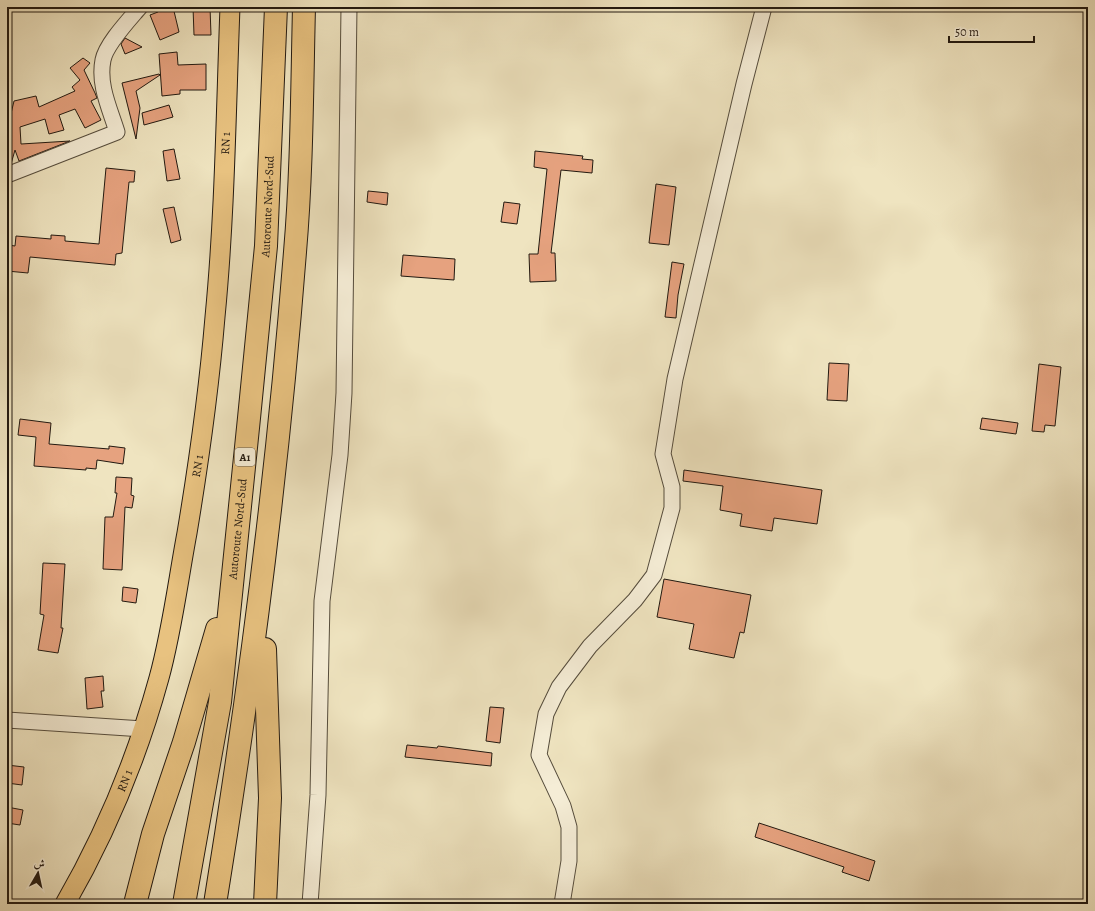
<svg xmlns="http://www.w3.org/2000/svg" width="1095" height="911" viewBox="0 0 1095 911" font-family="Alegreya,Amiri,serif">
	<style>
		.building { fill: #e6a27f; stroke: #221910 }
		.lines { fill: none; stroke-linecap: round; stroke-linejoin: round }
		.minor-casing { stroke: #554c3c; stroke-width: 17 }
		.major-casing { stroke: #221910; stroke-width: 21 }
		.highway-casing { stroke: #221910; stroke-width: 24 }
		.minor { stroke: #f5edd6; stroke-width: 15 }
		.major { stroke: #e8c280; stroke-width: 19 }
		.highway { stroke: #e8c280; stroke-width: 22 }
		.labels { text-anchor: middle; stroke-width: 4; stroke-linejoin: round; paint-order: stroke }
		.shield { fill: #f5edd6; stroke: #61594b; stroke-width: 1 }
		.shield-label { font-size: 11px; font-weight: bold; fill: #221910 }
		.street-label { font-size: 12px; fill: #221910; stroke: #f5edd6 }
	</style>
	<rect width="100%" height="100%" fill="#efe4c0"/>
	<filter id="stains"><feTurbulence type="fractalNoise" baseFrequency=".005" numOctaves="4"/><feColorMatrix values="0 0 0 0 .2 0 0 0 0 .09 0 0 0 0 .02 0 0 0 .5 -.17"/></filter>
	<radialGradient id="worn" r=".72"><stop offset=".6" stop-color="#630" stop-opacity="0"/><stop offset="1" stop-color="#630" stop-opacity=".3"/></radialGradient>
	<g class="building">
		<polygon points="157,7 173,7 179,32 160,40 150,15 158,12"/>
		<polygon points="193,7 210,7 211,35 194,35"/>
		<polygon points="125,38 142,47 125,54 121,44"/>
		<polygon points="177,52 178,65 206,64 206,90 180,90 180,94 162,96 159,54"/>
		<polygon points="83,58 90,63 84,70 95,93 97,98 91,101 101,120 85,128 75,109 59,115 64,130 49,134 45,119 20,127 21,144 70,141 19,161 15,150 11,164 7,165 7,122 9,122 14,101 36,96 39,107 75,91 72,87 80,80 70,68"/>
		<polygon points="159,74 160,75 136,91 140,108 136,139 122,83"/>
		<polygon points="169,105 173,117 144,125 142,113"/>
		<polygon points="174,149 180,179 167,181 163,151"/>
		<polygon points="535,151 583,156 582,159 593,160 592,173 561,170 551,253 555,253 556,281 530,282 529,254 538,254 547,169 534,167"/>
		<polygon points="106,168 135,171 134,182 129,182 122,253 116,254 115,265 30,257 28,273 7,271 8,245 15,246 16,236 51,239 51,235 65,236 65,241 99,244"/>
		<polygon points="656,184 676,187 669,245 649,243"/>
		<polygon points="368,191 388,193 387,205 367,202"/>
		<polygon points="504,202 520,204 517,224 501,222"/>
		<polygon points="174,207 181,240 171,243 163,209"/>
		<polygon points="403,255 455,259 454,280 401,276"/>
		<polygon points="672,262 684,264 678,295 676,318 665,317"/>
		<polygon points="829,363 849,364 847,401 827,400"/>
		<polygon points="1039,364 1061,367 1055,426 1045,425 1044,432 1032,431"/>
		<polygon points="982,418 1018,423 1016,434 980,429"/>
		<polygon points="20,419 51,423 49,444 109,449 109,446 125,448 123,464 97,460 96,469 86,468 86,470 34,466 36,437 18,435"/>
		<polygon points="684,470 822,490 817,524 774,518 772,531 740,526 742,514 720,510 723,486 683,481"/>
		<polygon points="116,477 132,478 131,495 134,496 132,508 125,507 122,570 103,569 105,517 113,517 117,493 115,493"/>
		<polygon points="43,563 65,564 61,628 63,628 58,653 38,650 44,615 40,614"/>
		<polygon points="664,579 751,595 744,633 740,632 734,658 689,649 694,624 657,617"/>
		<polygon points="123,587 138,589 136,603 122,601"/>
		<polygon points="103,676 104,691 101,691 103,707 87,709 85,678"/>
		<polygon points="490,707 504,708 500,743 486,741"/>
		<polygon points="407,745 437,748 438,746 492,753 491,766 405,757"/>
		<polygon points="7,765 24,767 22,785 7,783"/>
		<polygon points="7,807 23,810 20,825 7,823"/>
		<polygon points="759,823 875,861 869,881 842,872 844,867 755,837"/>
	</g>
	<g class="lines">
		<g class="minor-casing">
			<g id="minor">
				<path d="M7 175 117 132C110 109 98 85 103 60 106 44 129 20 140 7"/>
				<polyline points="7,720 143,729"/>
				<polyline points="310,904 318,795 322,601 340,455 344,393 349,7"/>
				<polyline points="562,904 569,861 569,827 563,806 539,755 546,714 559,687 590,646 635,600 654,575 672,508 672,487 663,454 675,379 744,84 764,7"/>
			</g>
		</g>
		<g class="major-casing">
			<g id="major">
				<path id="s1" d="M65 904C106 833 137 758 159 678 172 631 178 581 187 533 199 461 209 389 215 317 225 214 226 110 230 7"/>
			</g>
		</g>
		<g class="highway-casing">
			<g id="highway">
				<polyline points="265,649 270,798 265,904"/>
				<polyline points="135,904 153,834 184,742 217,629"/>
				<path id="s2" d="M184 904 220 702 249 418 266 246 276 7"/>
				<path d="M215 904C250 688 278 470 295 252 302 170 302 88 304 7"/>
			</g>
		</g>
		<use href="#minor" class="minor"/>
		<use href="#major" class="major"/>
		<use href="#highway" class="highway"/>
	</g>
	<g class="labels">
		<rect class="shield" x="235" y="448" width="20" height="18" rx="3"/>
		<g class="shield-label">
			<text x="245" y="461">A1</text>
		</g>
		<g class="street-label">
			<text dy="4" stroke="none"><textPath href="#s1" startOffset="785">RN 1</textPath></text>
			<text dy="4" stroke="none"><textPath href="#s2" startOffset="703">Autoroute Nord-Sud</textPath></text>
			<text dy="4" stroke="none"><textPath href="#s1" startOffset="461">RN 1</textPath></text>
			<text dy="4" stroke="none"><textPath href="#s2" startOffset="379">Autoroute Nord-Sud</textPath></text>
			<text dy="4" stroke="none"><textPath href="#s1" startOffset="137">RN 1</textPath></text>
		</g>
	</g>
	<rect width="1095" height="911" fill="none" stroke="#efe4c0" stroke-width="24"/>
	<rect x="8" y="8" width="1079" height="895" fill="none" stroke="#221910" stroke-width="2"/>
	<rect x="12" y="12" width="1071" height="887" fill="none" stroke="#221910"/>
	<g transform="translate(38 873) rotate(9)" stroke="#f5edd6" stroke-width="3" paint-order="stroke">
	<path d="M0-3L7 15L0 10L-7 15Z" fill="#221910"/>
	<text y="-6" font-size="11" font-weight="bold" text-anchor="middle" fill="#221910">ش</text>
	</g>
	<path d="M949 36v6h85v-6" fill="none" stroke="#221910" stroke-width="2"/>
	<text x="955" y="36" font-size="12" fill="#221910" stroke="#f5edd6" stroke-width="3" paint-order="stroke">50 m</text>
	<rect width="100%" height="100%" filter="url(#stains)"/>
	<rect width="100%" height="100%" fill="url(#worn)"/>
</svg>
